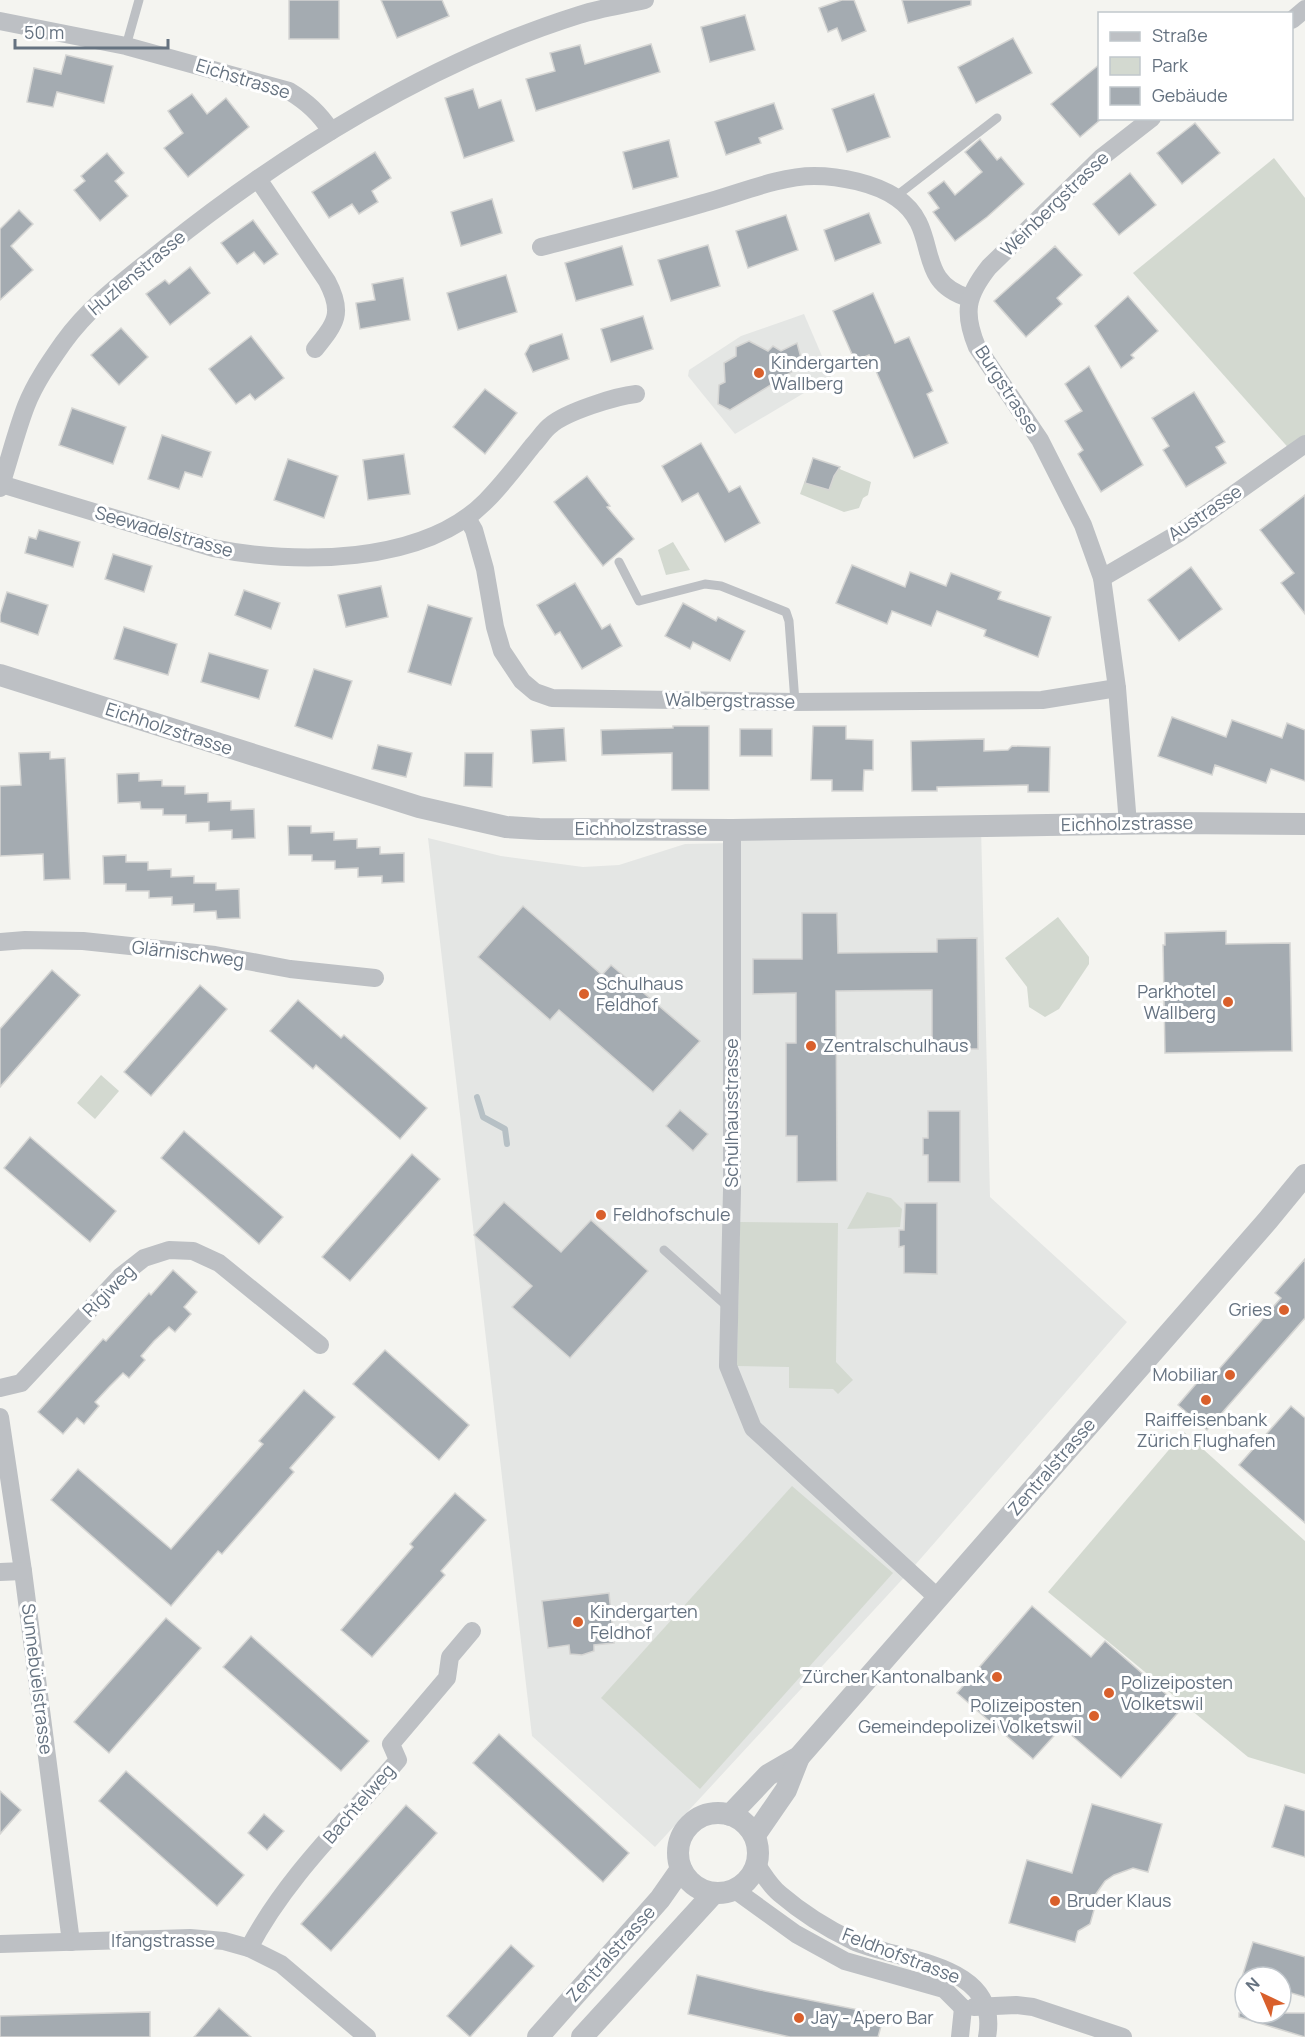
<svg xmlns="http://www.w3.org/2000/svg" width="1305" height="2037" viewBox="0 0 1305 2037" font-family="Manrope,sans-serif">
	<style>
		.built { fill: #e4e6e4 }
		.green { fill: #d3d9d0 }
		.lines { fill: none; stroke-linecap: round; stroke-linejoin: round }
		.stream { stroke: #b6c0c5; stroke-width: 6 }
		.building { fill: #a4abb1; stroke: #d5d5d3; stroke-width: 1.5 }
		.service { stroke: #bdc0c4; stroke-width: 9 }
		.minor { stroke: #bdc0c4; stroke-width: 18 }
		.tertiary { stroke: #bdc0c4; stroke-width: 22 }
		.poi-dot { fill: #d9602c; stroke: #fff; stroke-width: 2 }
		.labels { text-anchor: middle; stroke-width: 6; stroke-linejoin: round; paint-order: stroke }
		.street-label { font-size: 18px; fill: #657280; stroke: #fff }
		.poi-label { font-size: 18px; fill: #657280; stroke: #fff; text-anchor: start }
	</style>
	<rect width="100%" height="100%" fill="#f4f4f0"/>
	<g class="built">
		<polygon points="804,314 831,377 735,434 688,376 689,370 741,336"/>
		<polygon points="981,827 990,1197 1127,1322 909,1572 655,1847 532,1736 428,838 501,856 583,867 619,865 685,844 732,843 732,830"/>
	</g>
	<g class="green">
		<polygon points="1274,158 1305,198 1305,444 1293,453 1133,273"/>
		<polygon points="813,458 871,482 868,495 863,498 859,508 844,512 800,494"/>
		<polygon points="673,542 690,570 666,575 658,550"/>
		<polygon points="1058,917 1089,957 1089,964 1059,1009 1045,1017 1029,1007 1027,987 1005,958"/>
		<polygon points="101,1075 119,1091 95,1119 77,1103"/>
		<polygon points="867,1192 891,1198 902,1209 900,1227 847,1229"/>
		<polygon points="740,1222 838,1223 836,1362 853,1380 838,1394 833,1389 789,1388 789,1367 737,1366"/>
		<polygon points="1184,1432 1305,1541 1305,1774 1248,1757 1048,1592"/>
		<polygon points="792,1486 893,1573 700,1789 601,1698"/>
	</g>
	<g class="lines">
		<polyline class="stream" points="477,1097 483,1117 505,1129 507,1144"/>
	</g>
	<g class="building">
		<rect x="289" y="0" width="50" height="39"/>
		<polygon points="381,0 442,0 449,16 397,38"/>
		<polygon points="842,0 854,0 866,31 842,41 837,28 828,32 819,8"/>
		<polygon points="902,0 971,0 971,5 908,23"/>
		<polygon points="745,15 755,50 710,62 701,27"/>
		<polygon points="1013,38 1032,73 976,103 958,67"/>
		<polygon points="651,44 660,72 536,111 526,79 555,71 550,53 580,45 585,64"/>
		<polygon points="66,55 113,66 104,103 57,92 53,107 27,102 34,68 61,74"/>
		<polygon points="1100,64 1100,120 1080,137 1051,104"/>
		<polygon points="473,89 479,108 501,100 514,141 464,158 445,98"/>
		<polygon points="192,94 207,114 226,98 249,127 188,177 164,148 183,133 168,111"/>
		<polygon points="874,94 890,137 847,152 832,109"/>
		<polygon points="774,103 783,129 759,138 761,143 726,155 715,122"/>
		<polygon points="1195,123 1220,153 1182,184 1157,153"/>
		<polygon points="980,139 997,160 1001,157 1024,184 987,217 955,241 933,212 939,208 928,193 944,181 955,195 982,172 965,152"/>
		<polygon points="669,140 678,177 633,189 623,152"/>
		<polygon points="375,152 391,178 372,191 378,202 359,214 352,204 329,218 312,192"/>
		<polygon points="107,153 124,173 115,181 128,196 100,221 74,190 85,181 81,176"/>
		<polygon points="1130,173 1156,205 1119,235 1093,204"/>
		<polygon points="492,199 502,233 461,246 451,212"/>
		<polygon points="19,210 33,224 11,246 33,270 0,300 0,229"/>
		<polygon points="869,213 881,243 835,261 824,230"/>
		<polygon points="786,215 798,250 748,268 736,231"/>
		<polygon points="253,220 278,254 264,264 254,252 237,264 221,243"/>
		<polygon points="708,245 720,286 671,301 658,260"/>
		<polygon points="622,246 633,285 576,301 565,263"/>
		<polygon points="1055,246 1082,275 1057,298 1062,304 1026,337 994,301"/>
		<polygon points="190,267 210,293 170,325 146,294 165,280 169,284"/>
		<polygon points="506,275 517,312 458,330 447,293"/>
		<polygon points="403,278 410,320 360,329 356,303 375,300 372,284"/>
		<polygon points="873,293 895,343 909,337 933,391 927,394 948,443 914,458 869,355 855,361 833,311"/>
		<polygon points="1128,296 1158,331 1131,355 1134,358 1121,368 1095,326"/>
		<polygon points="643,316 653,349 611,362 601,329"/>
		<polygon points="121,328 148,357 119,385 91,355"/>
		<polygon points="562,334 569,359 533,372 525,354 530,345"/>
		<polygon points="251,336 284,378 255,400 250,394 236,404 209,369"/>
		<polygon points="749,341 768,351 773,346 781,351 797,343 803,365 730,410 718,404 719,385 725,382 724,363 736,356 736,347"/>
		<polygon points="1089,366 1143,465 1101,492 1078,454 1083,450 1065,421 1082,411 1065,384"/>
		<polygon points="485,389 517,413 485,454 453,427"/>
		<polygon points="1194,392 1225,442 1216,447 1226,463 1186,487 1163,450 1169,446 1152,418"/>
		<polygon points="72,408 126,427 113,464 59,445"/>
		<polygon points="162,435 211,452 202,477 185,472 179,489 148,479"/>
		<polygon points="701,443 729,492 740,486 760,523 725,542 698,493 682,502 662,466"/>
		<polygon points="404,454 410,494 368,500 363,460"/>
		<polygon points="813,458 840,467 834,476 829,490 805,483"/>
		<polygon points="288,459 338,476 324,518 274,500"/>
		<polygon points="587,476 610,506 607,507 634,539 603,566 554,502"/>
		<polygon points="1305,495 1305,614 1281,583 1294,573 1260,530"/>
		<polygon points="39,530 80,542 73,567 25,553 29,537 36,539"/>
		<polygon points="113,554 152,566 144,592 105,579"/>
		<polygon points="852,565 905,587 910,572 946,586 951,573 1001,592 998,599 1051,617 1038,657 984,636 986,630 937,611 931,626 892,611 887,624 836,603"/>
		<polygon points="1191,567 1222,609 1179,641 1148,600"/>
		<polygon points="575,583 602,629 610,624 622,646 582,669 560,632 555,635 537,605"/>
		<polygon points="381,586 388,617 346,627 338,595"/>
		<polygon points="244,590 280,603 271,629 235,615"/>
		<polygon points="7,592 48,605 38,635 0,622 0,615"/>
		<polygon points="683,603 716,621 718,617 745,631 730,661 693,642 690,649 665,636"/>
		<polygon points="428,605 472,618 451,685 408,672"/>
		<polygon points="124,627 177,644 168,675 114,659"/>
		<polygon points="209,653 268,670 259,699 201,682"/>
		<polygon points="314,669 352,681 332,739 295,726"/>
		<polygon points="1172,717 1226,737 1232,720 1282,738 1287,723 1305,730 1305,781 1271,769 1266,783 1215,765 1212,775 1158,756"/>
		<polygon points="673,726 709,726 709,790 672,790 672,753 602,755 601,730 673,728"/>
		<polygon points="813,726 846,726 846,739 873,740 873,770 864,770 863,791 832,791 832,780 811,780"/>
		<polygon points="564,728 566,761 533,763 531,730"/>
		<rect x="740" y="729" width="32" height="27"/>
		<polygon points="984,739 984,751 1008,750 1012,746 1050,747 1049,792 1028,792 1028,785 937,787 937,791 912,791 911,741"/>
		<polygon points="378,745 412,753 406,777 372,769"/>
		<polygon points="50,752 50,759 65,758 70,879 44,880 43,854 0,856 0,786 21,785 19,753"/>
		<polygon points="465,753 493,753 492,787 464,786"/>
		<polygon points="139,773 139,781 162,780 162,786 185,786 185,794 208,793 208,802 231,801 231,810 254,809 255,838 232,839 232,830 209,831 209,822 186,823 186,815 163,815 163,809 141,809 140,802 118,803 117,774"/>
		<polygon points="288,826 311,826 311,833 334,832 334,840 357,839 357,848 380,847 380,854 404,853 404,882 382,883 382,876 358,877 358,868 335,869 335,861 312,861 312,855 289,855"/>
		<polygon points="126,855 126,862 148,862 148,870 171,869 171,877 194,876 194,883 216,883 216,890 239,889 240,918 217,919 216,911 194,912 194,904 172,905 172,897 149,898 149,891 126,891 126,884 104,884 103,856"/>
		<polygon points="523,906 602,975 611,965 700,1041 653,1092 559,1010 550,1020 478,957"/>
		<polygon points="802,913 837,913 838,953 937,952 937,939 977,938 978,1049 932,1049 932,990 836,991 837,1181 797,1182 797,1136 786,1136 786,1043 796,1043 796,993 753,994 753,959 802,959"/>
		<polygon points="1226,931 1226,944 1290,943 1292,1051 1165,1053 1163,945 1165,945 1165,933"/>
		<polygon points="52,970 80,995 0,1087 0,1029"/>
		<polygon points="200,985 227,1009 151,1096 124,1072"/>
		<polygon points="298,1000 341,1038 344,1035 427,1108 400,1139 316,1065 313,1069 270,1031"/>
		<polygon points="680,1110 708,1134 693,1151 666,1126"/>
		<polygon points="928,1111 960,1111 960,1182 928,1182 928,1155 923,1155 923,1138 928,1138"/>
		<polygon points="184,1131 283,1217 259,1244 161,1158"/>
		<polygon points="30,1137 116,1211 90,1242 4,1168"/>
		<polygon points="412,1154 440,1179 350,1281 322,1257"/>
		<polygon points="504,1202 561,1252 591,1220 648,1271 570,1358 512,1307 532,1286 474,1235"/>
		<polygon points="905,1203 937,1203 937,1274 904,1273 904,1246 899,1247 899,1230 904,1230"/>
		<polygon points="1305,1259 1305,1318 1207,1430 1178,1405 1207,1371 1213,1376 1281,1298 1275,1293"/>
		<polygon points="173,1270 197,1292 184,1307 191,1314 175,1332 169,1327 154,1341 141,1356 145,1360 129,1378 123,1373 109,1387 95,1402 99,1406 84,1424 77,1418 63,1434 38,1412 103,1339 106,1341 149,1293 151,1295"/>
		<polygon points="385,1350 469,1425 439,1460 353,1384"/>
		<polygon points="304,1390 335,1417 290,1468 294,1472 222,1554 218,1551 171,1606 51,1500 78,1469 171,1549 263,1444 259,1441"/>
		<polygon points="1291,1406 1305,1418 1305,1523 1239,1465"/>
		<polygon points="455,1493 486,1520 441,1571 445,1575 372,1657 341,1630 413,1547 410,1544"/>
		<polygon points="609,1593 614,1643 594,1645 594,1651 582,1655 570,1654 569,1645 548,1648 542,1601"/>
		<polygon points="1032,1606 1091,1657 1105,1641 1182,1708 1121,1778 1062,1727 1033,1759 957,1693"/>
		<polygon points="166,1618 201,1648 109,1753 74,1722"/>
		<polygon points="251,1636 369,1741 341,1771 223,1667"/>
		<polygon points="499,1734 629,1853 603,1882 473,1763"/>
		<polygon points="126,1771 244,1875 217,1906 99,1801"/>
		<polygon points="0,1791 21,1810 0,1834"/>
		<polygon points="1092,1804 1162,1824 1148,1872 1133,1868 1114,1875 1105,1881 1093,1898 1096,1903 1090,1924 1078,1931 1075,1942 1009,1923 1027,1860 1072,1873"/>
		<polygon points="406,1805 437,1833 331,1951 301,1924"/>
		<polygon points="1285,1805 1305,1811 1305,1857 1272,1847"/>
		<polygon points="264,1814 284,1831 267,1850 248,1833"/>
		<polygon points="1253,1942 1305,1957 1305,1997 1281,1990 1281,1977 1242,1977"/>
		<polygon points="511,1945 534,1966 470,2037 447,2016"/>
		<polygon points="697,1975 760,1990 884,2015 878,2037 790,2037 688,2014"/>
		<polygon points="219,2008 251,2037 194,2037"/>
		<polygon points="150,2012 150,2037 0,2037 0,2016"/>
		<polygon points="1239,2013 1305,2013 1305,2037 1239,2017"/>
	</g>
	<g class="lines">
		<g class="service">
			<polyline points="126,46 139,0"/>
			<polyline points="895,197 997,118"/>
			<polyline points="619,562 639,601 705,584 721,586 786,612 789,621 795,702"/>
			<polyline points="664,1250 729,1308"/>
		</g>
		<g class="minor">
			<polyline points="1292,20 1305,9"/>
			<path d="M0 21 126 46 289 91C307 102 319 113 331 131"/>
			<path d="M258 179 327 281C344 313 336 323 315 349"/>
			<path d="M541 247C595 233 650 219 704 203 738 194 779 176 814 176 840 176 875 183 897 198 943 230 911 281 969 298"/>
			<path d="M1 484 213 548C294 565 423 565 486 501 503 484 518 464 533 445 539 439 544 430 551 425 566 412 616 396 636 394"/>
			<path d="M0 488C9 461 16 432 26 406 35 383 49 363 63 343 90 305 129 277 165 248 285 152 432 61 579 15 600 8 623 5 645 0"/>
			<polyline points="467,518 474,530 485,569 495,627 502,651 522,681 535,692 552,698 795,702 1042,700 1117,688"/>
			<polyline points="1102,578 1179,533 1305,444"/>
			<path d="M1128 824 1117 688 1102 578 1083 525 1040 440 977 347C963 313 966 296 989 267L1102 157 1152 118"/>
			<polyline points="732,830 732,1190 728,1366 753,1428 938,1598"/>
			<polyline points="0,942 25,940 83,941 215,955 290,969 375,978"/>
			<polyline points="0,1388 21,1383 121,1276 144,1258 169,1250 193,1251 219,1263 320,1345"/>
			<polyline points="0,1417 23,1571 71,1942"/>
			<polyline points="0,1572 23,1571"/>
			<path d="M757 1865C764 1875 770 1886 780 1894 801 1912 828 1929 853 1941 900 1962 1001 1962 987 2037"/>
			<polyline points="735,1890 796,1934 845,1961 944,1989 963,2008"/>
			<polyline points="0,1944 190,1938 224,1941 249,1948 281,1964 367,2037"/>
			<path d="M249 1948C286 1877 346 1821 398 1760L391 1744 447 1678 450 1657 472 1631"/>
			<polyline points="974,2007 1016,2005 1033,2007 1123,2037"/>
			<polyline points="960,2037 963,2008"/>
		</g>
		<g class="tertiary">
			<polyline points="0,675 419,807 506,827 539,829 732,830 1172,823 1305,824"/>
			<circle cx="718" cy="1853" r="40"/>
			<polyline points="730,1815 768,1775 799,1757 1268,1220 1305,1175"/>
			<polyline points="755,1835 786,1790 799,1757"/>
			<polyline points="538,2037 660,1899 681,1869"/>
			<polyline points="582,2037 713,1894"/>
		</g>
	</g>
	<g class="poi-dot">
		<circle cx="759" cy="373" r="6"/>
		<circle cx="584" cy="994" r="6"/>
		<circle cx="1228" cy="1002" r="6"/>
		<circle cx="811" cy="1046" r="6"/>
		<circle cx="601" cy="1215" r="6"/>
		<circle cx="1284" cy="1310" r="6"/>
		<circle cx="1230" cy="1375" r="6"/>
		<circle cx="1206" cy="1400" r="6"/>
		<circle cx="578" cy="1622" r="6"/>
		<circle cx="997" cy="1677" r="6"/>
		<circle cx="1109" cy="1693" r="6"/>
		<circle cx="1094" cy="1716" r="6"/>
		<circle cx="1055" cy="1901" r="6"/>
		<circle cx="799" cy="2018" r="6"/>
	</g>
	<g class="labels">
		<g class="street-label">
			<text transform="translate(243 79) rotate(17)" y="6">Eichstrasse</text>
			<text transform="translate(1055 204) rotate(-44)" y="6">Weinbergstrasse</text>
			<text transform="translate(137 273) rotate(-40)" y="6">Huzlenstrasse</text>
			<text transform="translate(1007 390) rotate(57)" y="6">Burgstrasse</text>
			<text transform="translate(1205 513) rotate(-34)" y="6">Austrasse</text>
			<text transform="translate(164 532) rotate(16)" y="6">Seewadelstrasse</text>
			<text transform="translate(730 701) rotate(1)" y="6">Walbergstrasse</text>
			<text transform="translate(169 729) rotate(18)" y="6">Eichholzstrasse</text>
			<text transform="translate(1127 824) rotate(-1)" y="6">Eichholzstrasse</text>
			<text x="641" y="835">Eichholzstrasse</text>
			<text transform="translate(188 954) rotate(7)" y="6">Glärnischweg</text>
			<text transform="translate(732 1113) rotate(-90)" y="6">Schulhausstrasse</text>
			<text transform="translate(109 1291) rotate(-45)" y="6">Rigiweg</text>
			<text transform="translate(1052 1467) rotate(-49)" y="6">Zentralstrasse</text>
			<text transform="translate(37 1679) rotate(83)" y="6">Sunnebüelstrasse</text>
			<text transform="translate(359 1804) rotate(-49)" y="6">Bachtelweg</text>
			<text x="163" y="1947">Ifangstrasse</text>
			<text transform="translate(611 1954) rotate(-48)" y="6">Zentralstrasse</text>
			<text transform="translate(901 1956) rotate(21)" y="6">Feldhofstrasse</text>
		</g>
		<g class="poi-label">
			<text x="771" y="369">Kindergarten<tspan x="771" dy="21">Wallberg</tspan></text>
			<text x="596" y="990">Schulhaus<tspan x="596" dy="21">Feldhof</tspan></text>
			<text x="1216" y="998" text-anchor="end">Parkhotel<tspan x="1216" dy="21">Wallberg</tspan></text>
			<text x="823" y="1052">Zentralschulhaus</text>
			<text x="613" y="1221">Feldhofschule</text>
			<text x="1272" y="1316" text-anchor="end">Gries</text>
			<text x="1218" y="1381" text-anchor="end">Mobiliar</text>
			<text x="1206" y="1426" text-anchor="middle">Raiffeisenbank<tspan x="1206" dy="21">Zürich Flughafen</tspan></text>
			<text x="590" y="1618">Kindergarten<tspan x="590" dy="21">Feldhof</tspan></text>
			<text x="985" y="1683" text-anchor="end">Zürcher Kantonalbank</text>
			<text x="1121" y="1689">Polizeiposten<tspan x="1121" dy="21">Volketswil</tspan></text>
			<text x="1082" y="1712" text-anchor="end">Polizeiposten<tspan x="1082" dy="21">Gemeindepolizei Volketswil</tspan></text>
			<text x="1067" y="1907">Bruder Klaus</text>
			<text x="811" y="2024">Jay - Apero Bar</text>
		</g>
	</g>
	<rect x="1098" y="12" width="195" height="108" fill="#ffffff" stroke="#c1c7cc" stroke-width="1.5"/>
	<rect x="1110" y="32" width="30" height="9" fill="#bdc0c4" stroke="#c1c7cc" stroke-width="1.5"/>
	<text x="1152" y="42" font-size="18" fill="#657280">Straße</text>
	<rect x="1110" y="57" width="30" height="18" fill="#d3d9d0" stroke="#c1c7cc" stroke-width="1.5"/>
	<text x="1152" y="72" font-size="18" fill="#657280">Park</text>
	<rect x="1110" y="87" width="30" height="18" fill="#a4abb1" stroke="#c1c7cc" stroke-width="1.5"/>
	<text x="1152" y="102" font-size="18" fill="#657280">Gebäude</text>
	<g transform="translate(1263 1995) rotate(316)"><circle r="28" fill="#ffffff" stroke="#c1c7cc" stroke-width="1.5"/>
	<path d="M0-4.5L10 22L0 15L-10 22Z" fill="#d9602c"/>
	<text y="-9" font-size="16" font-weight="bold" text-anchor="middle" fill="#657280">N</text>
	</g>
	<path d="M15 39v9h153v-9" fill="none" stroke="#657280" stroke-width="3"/>
	<text x="24" y="39" font-size="18" fill="#657280" stroke="#ffffff" stroke-width="4.5" paint-order="stroke">50 m</text>
</svg>
